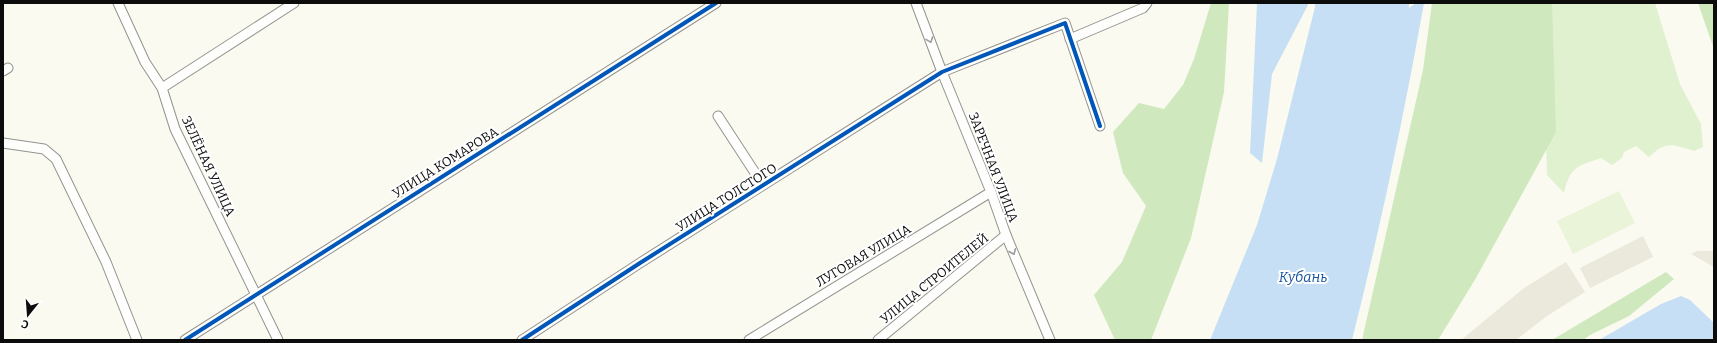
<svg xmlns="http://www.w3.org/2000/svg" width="1717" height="343" viewBox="0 0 1717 343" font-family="Bitter,serif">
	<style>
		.green { fill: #e0f1d0 }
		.forest { fill: #cfe8bd }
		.pitch { fill: #eaf4d9 }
		.plaza { fill: #eae9db }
		.water { fill: #c6dff5 }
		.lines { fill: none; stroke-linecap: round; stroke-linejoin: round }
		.street-casing { stroke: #93938f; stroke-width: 11 }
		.street { stroke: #fefefd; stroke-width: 9 }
		.cycleway-casing { stroke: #fff; stroke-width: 6 }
		.cycleway { stroke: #0057b8; stroke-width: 4 }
		.oneway { stroke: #9d9d9d }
		.labels { text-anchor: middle; stroke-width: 4; stroke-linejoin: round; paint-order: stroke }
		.street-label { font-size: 13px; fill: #0c0c0c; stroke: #fff }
		.water-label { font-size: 14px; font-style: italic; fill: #15539e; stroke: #fff }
	</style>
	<rect width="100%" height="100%" fill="#fafaf0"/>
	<path class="green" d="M1542 3H1655L1680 84 1701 124 1703 147 1694 151C1672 145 1667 140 1649 157L1636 146 1624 152 1622 158 1612 165 1601 158C1578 166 1570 166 1564 193L1547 175Z"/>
	<g class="forest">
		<polygon points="1211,3 1229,3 1224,92 1191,238 1151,340 1115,340 1094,295 1122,262 1146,206 1123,173 1113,132 1139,103 1164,109 1183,85 1194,59"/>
		<polygon points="1432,3 1552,3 1556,132 1476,278 1438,340 1362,340 1423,70"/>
		<polygon points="1698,3 1714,3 1714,49"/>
		<polygon points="1666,272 1674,279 1629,316 1590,335 1583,340 1552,340"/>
	</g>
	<polygon class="pitch" points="1619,191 1635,223 1573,254 1557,221"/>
	<g class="plaza">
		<polygon points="1643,236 1653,257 1590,288 1580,268"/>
		<polygon points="1697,251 1714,251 1714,267 1691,254"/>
		<polygon points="1566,262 1585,292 1547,316 1516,340 1461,340 1524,288"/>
	</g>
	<g class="water">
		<polygon points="1257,3 1309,3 1272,74 1262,163 1250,153"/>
		<path d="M1315 3H1409V8L1416 3H1424C1404 116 1380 229 1352 340H1210L1257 225 1277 159 1315 7Z"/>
		<polygon points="1681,296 1690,300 1714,323 1714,340 1599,340 1661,304"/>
	</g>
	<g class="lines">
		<g class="street-casing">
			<g id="street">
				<polyline points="118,3 145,62 162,88 175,129 278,340"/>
				<polyline points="916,3 942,72 991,192 1006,235 1050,340"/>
				<polyline points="1070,39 1143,8 1147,3"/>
				<polyline points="3,71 8,68"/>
				<polyline points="162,88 294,3"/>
				<polyline points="718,116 763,185"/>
				<polyline points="3,143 44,149 56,159 106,262 137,340"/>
				<polyline points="185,340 716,3"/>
				<polyline points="522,340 640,263 942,72 1065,23 1100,126"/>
				<polyline points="749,340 991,192"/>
				<polyline points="878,340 1006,235"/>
			</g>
		</g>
		<use href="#street" class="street"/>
		<g class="cycleway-casing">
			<g id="cycleway">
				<polyline points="185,340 716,3"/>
				<polyline points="522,340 640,263 942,72 1065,23 1100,126"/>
			</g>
		</g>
		<use href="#cycleway" class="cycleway"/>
	</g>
	<defs><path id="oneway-chevron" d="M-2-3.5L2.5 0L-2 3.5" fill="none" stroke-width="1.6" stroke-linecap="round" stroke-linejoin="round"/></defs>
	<g class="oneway">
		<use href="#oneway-chevron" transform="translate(930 40) rotate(70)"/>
		<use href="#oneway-chevron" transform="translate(1013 252) rotate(67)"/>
	</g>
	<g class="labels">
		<g class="street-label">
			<text transform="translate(445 162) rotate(-32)" y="5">УЛИЦА КОМАРОВА</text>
			<text transform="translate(209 166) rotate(65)" y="5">ЗЕЛЁНАЯ УЛИЦА</text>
			<text transform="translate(994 167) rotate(69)" y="5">ЗАРЕЧНАЯ УЛИЦА</text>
			<text transform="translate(726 197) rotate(-32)" y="5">УЛИЦА ТОЛСТОГО</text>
			<text transform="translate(863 255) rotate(-31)" y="5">ЛУГОВАЯ УЛИЦА</text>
			<text transform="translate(934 278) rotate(-39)" y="5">УЛИЦА СТРОИТЕЛЕЙ</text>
		</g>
		<g class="water-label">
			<text x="1303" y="282">Кубань</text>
		</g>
	</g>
	<rect width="1717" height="343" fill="none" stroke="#0c0c0c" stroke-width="8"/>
	<g transform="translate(28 315) rotate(197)" stroke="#ffffff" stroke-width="3" paint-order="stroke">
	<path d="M0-3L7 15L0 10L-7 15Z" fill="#0c0c0c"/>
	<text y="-6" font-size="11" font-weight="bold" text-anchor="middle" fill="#0c0c0c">С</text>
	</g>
</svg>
